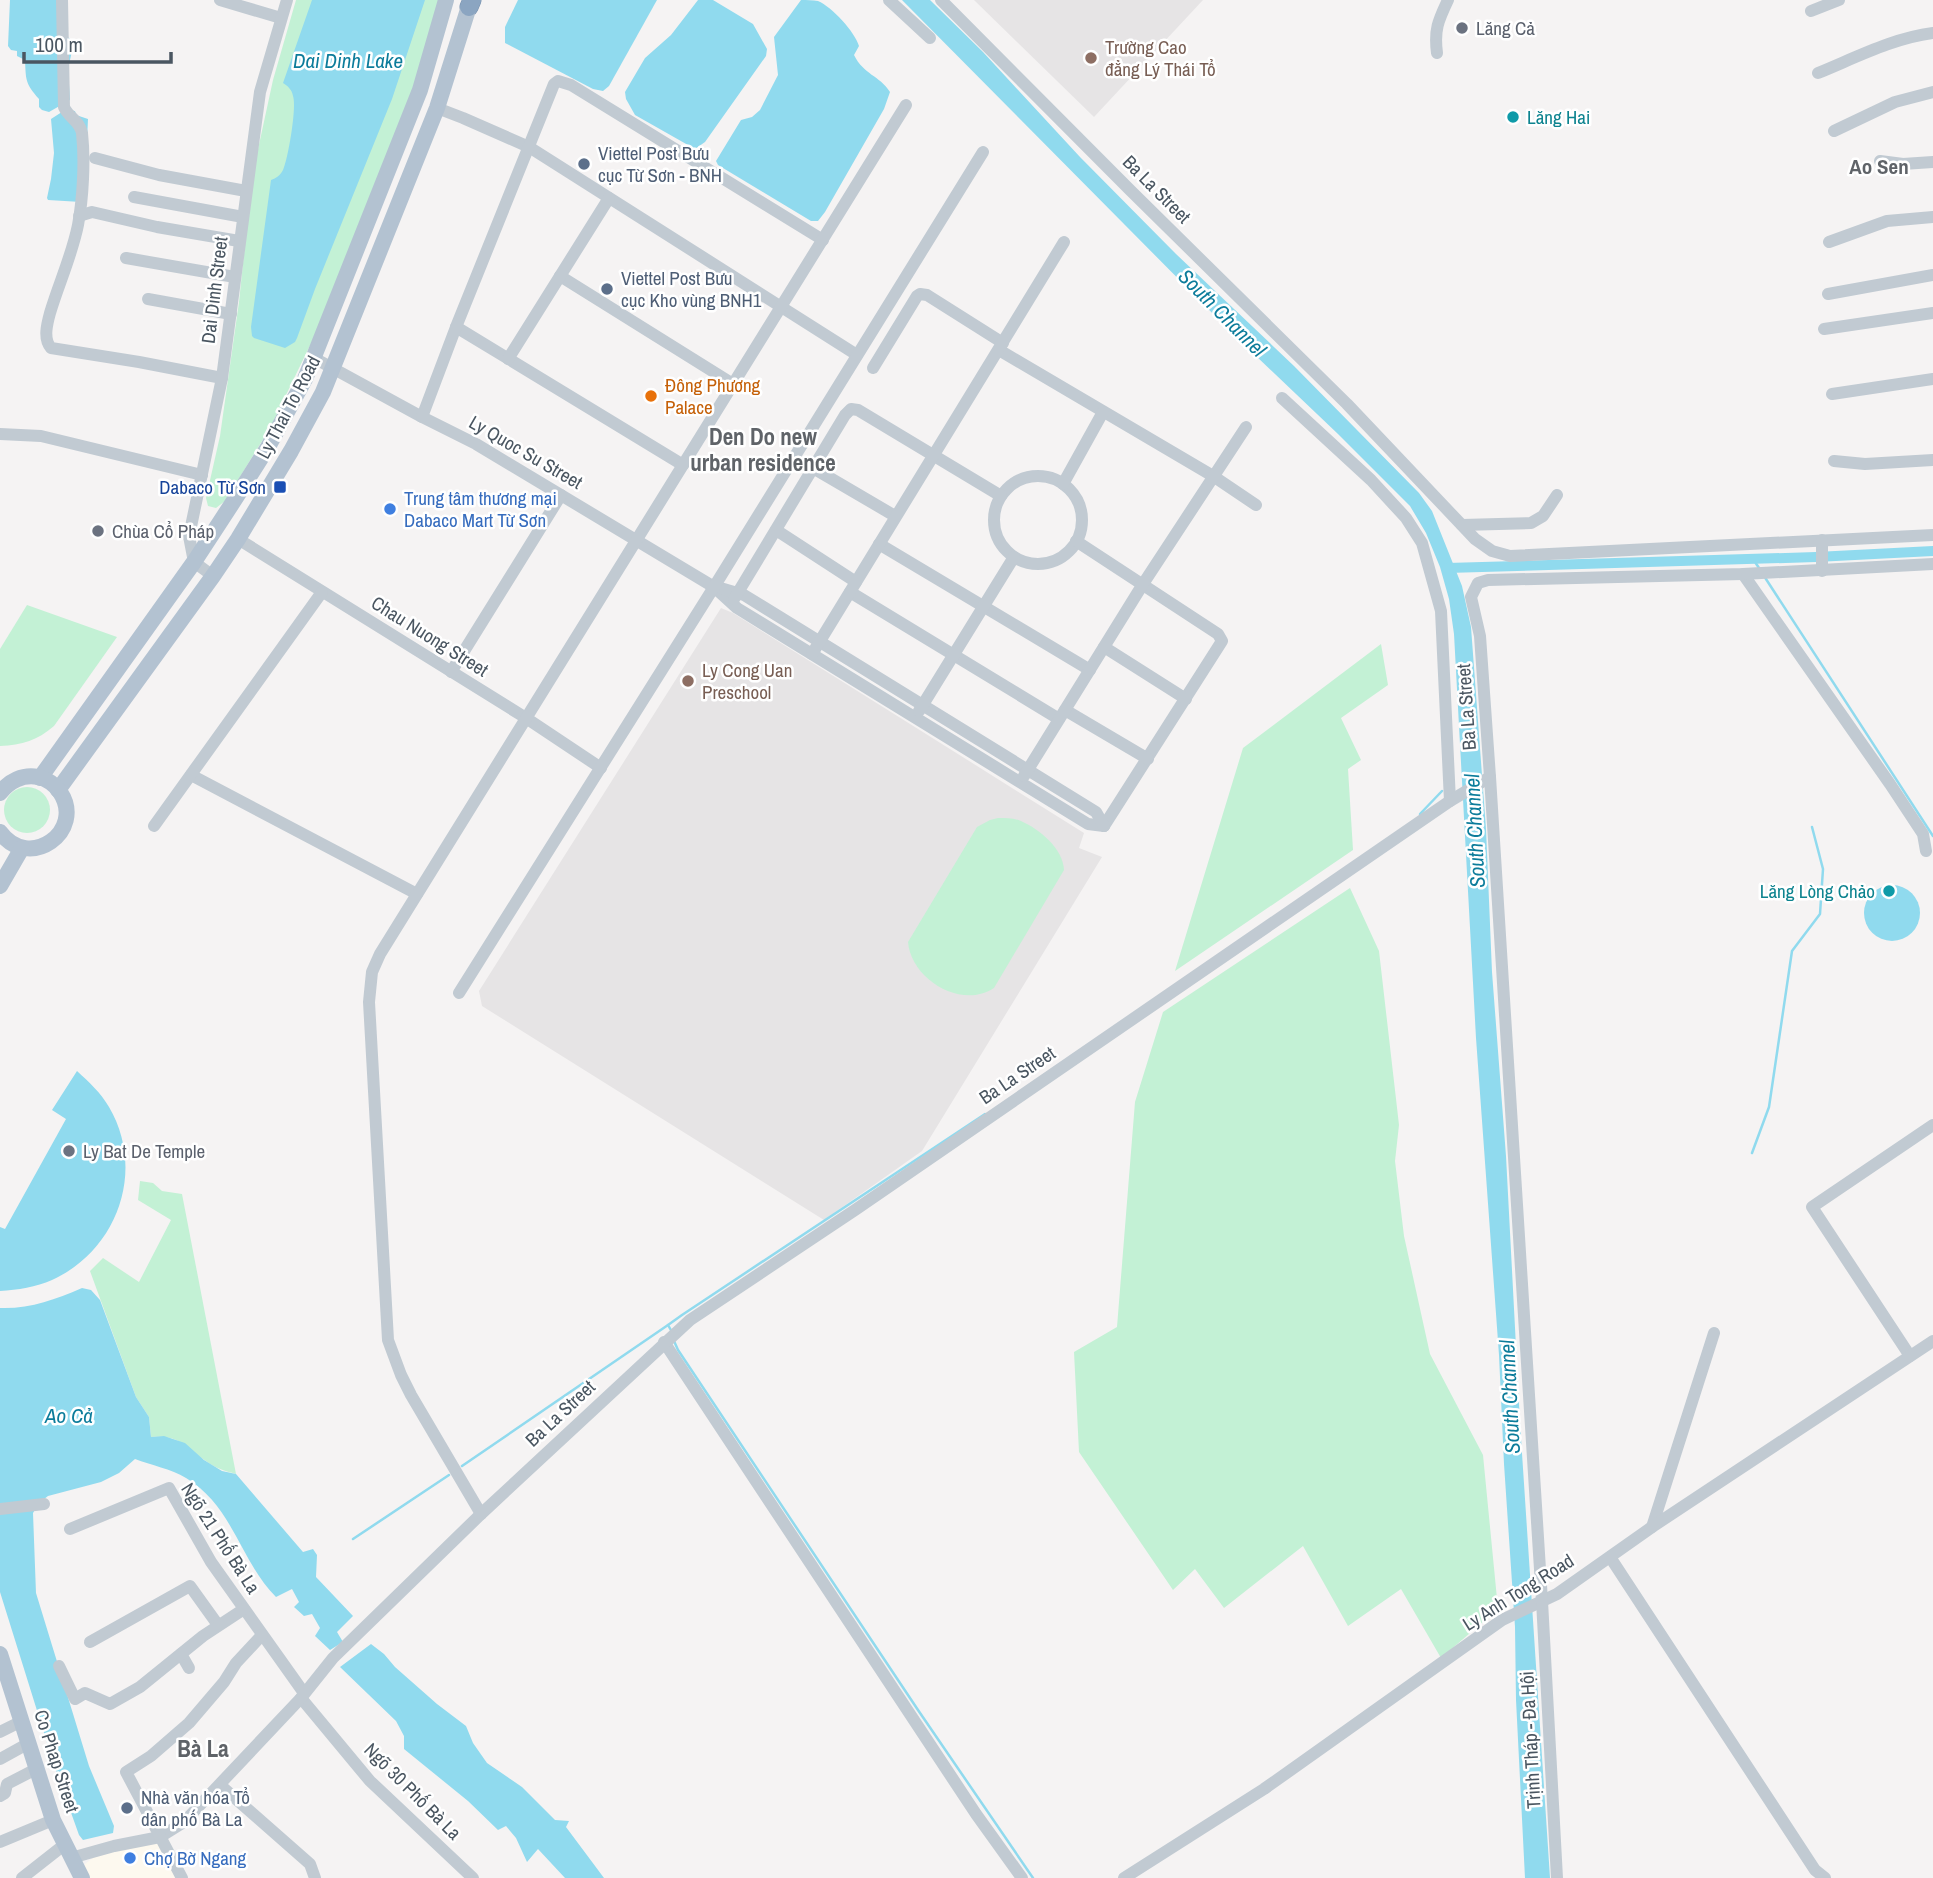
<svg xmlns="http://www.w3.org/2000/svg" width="1933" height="1878" viewBox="0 0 1933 1878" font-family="'Archivo Narrow',sans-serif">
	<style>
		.commercial { fill: #fdf9ef }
		.education { fill: #e6e4e5 }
		.green { fill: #c3f1d5 }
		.water { fill: #90daee }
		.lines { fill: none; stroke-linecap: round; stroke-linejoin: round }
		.stream { stroke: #90daee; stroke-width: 2.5 }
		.canal { stroke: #90daee; stroke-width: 10 }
		.highway-casing { stroke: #7690ad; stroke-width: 19 }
		.minor { stroke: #c1cad2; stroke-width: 12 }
		.major { stroke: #b3c2d1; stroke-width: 16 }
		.highway { stroke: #8ba5c1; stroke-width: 18 }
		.worship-dot { fill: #6b7280; stroke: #fff; stroke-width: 2.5 }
		.education-dot { fill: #8d6e63; stroke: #fff; stroke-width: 2.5 }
		.culture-dot { fill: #0f9aa8; stroke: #fff; stroke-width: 2.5 }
		.service-dot { fill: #5c6f8a; stroke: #fff; stroke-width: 2.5 }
		.food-dot { fill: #e8710a; stroke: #fff; stroke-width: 2.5 }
		.transit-dot { fill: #1a4fb4; stroke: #fff; stroke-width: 2.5 }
		.shop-dot { fill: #3f7fe0; stroke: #fff; stroke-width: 2.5 }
		.labels { text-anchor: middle; stroke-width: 5; stroke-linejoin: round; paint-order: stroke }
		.worship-label { font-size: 19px; fill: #5b616d; stroke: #fff; text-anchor: start }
		.education-label { font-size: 19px; fill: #785e54; stroke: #fff; text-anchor: start }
		.culture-label { font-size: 19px; fill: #0d838f; stroke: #fff; text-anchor: start }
		.service-label { font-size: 19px; fill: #4e5e75; stroke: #fff; text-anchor: start }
		.street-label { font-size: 19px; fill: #4a5661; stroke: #fff }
		.food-label { font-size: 19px; fill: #c56008; stroke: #fff; text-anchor: start }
		.transit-label { font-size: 19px; fill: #164399; stroke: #fff; text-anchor: end }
		.shop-label { font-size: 19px; fill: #366cbe; stroke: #fff; text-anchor: start }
		.water-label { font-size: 21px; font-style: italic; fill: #0c7c9b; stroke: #fff }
		.neighbourhood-label { font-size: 21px; font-weight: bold; fill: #5f6368; stroke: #fff }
		.quarter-label { font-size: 23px; font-weight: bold; fill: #5f6368; stroke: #fff }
	</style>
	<rect width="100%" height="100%" fill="#f5f3f3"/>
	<polygon class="commercial" points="159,1840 179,1878 89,1878 83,1868 85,1864 94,1857"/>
	<g class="education">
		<polygon points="974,0 1203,0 1094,117"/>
		<polygon points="721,608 733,613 1084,833 1079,848 1102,857 922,1151 824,1220 482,1006 479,991"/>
	</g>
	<g class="green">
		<polygon points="296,0 440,0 426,50 406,109 316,333 270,428 225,501 216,508 208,506 206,498 220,436 239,302 252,177 273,80"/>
		<path d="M27 605 117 637 54 726C38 740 22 745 0 746V649Z"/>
		<polygon points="1381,644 1388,685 1341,718 1361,760 1348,769 1353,850 1175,971 1243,748"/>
		<circle cx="27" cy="810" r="23"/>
		<path d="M998 818C1006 818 1014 818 1021 821 1039 829 1063 848 1064 870L994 988C961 1010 911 979 908 942L977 827 990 820Z"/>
		<polygon points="1350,888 1379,951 1399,1125 1395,1161 1404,1236 1430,1354 1483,1455 1498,1609 1441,1658 1401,1589 1348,1626 1303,1546 1224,1608 1195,1569 1173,1590 1079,1452 1074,1352 1117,1327 1135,1102 1163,1012"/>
		<path d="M140 1181 153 1183 162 1191 182 1194 236 1474C225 1471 215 1468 206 1461 184 1446 180 1435 151 1437L149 1417 136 1397 90 1271 103 1258 139 1282 171 1220 138 1200Z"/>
	</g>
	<g class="water">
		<path d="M10 0H65V35L74 42 68 69 70 100 49 112 42 110 39 107V99C25 83 26 80 25 60L17 56V51L11 50 8 46Z"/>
		<path d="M312 0H425L392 99 315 289 297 338 295 342 285 348 254 338 252 336 251 327 271 180C276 178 280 176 283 170 288 159 297 107 293 96 292 90 288 86 283 83Z"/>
		<polygon points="518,0 657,0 609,86 603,91 593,89 505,43 505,27"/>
		<polygon points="698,0 713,0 753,24 767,49 766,56 705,142 695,149 635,115 626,99 625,92 645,58 671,35"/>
		<path d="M801 0C807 0 813 0 818 1 832 7 855 32 859 46L854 55C864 75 879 75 890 92L884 109 825 212 818 221H811L718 165 716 161 741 120 752 117 760 110 778 75 774 37Z"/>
		<polygon points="902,0 930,0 983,52 1080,157 1176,254 1294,366 1419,493 1432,511 1462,586 1471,627 1486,829 1492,972 1506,1156 1520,1423 1550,1878 1525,1878 1516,1700 1515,1627 1504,1464 1499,1355 1476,1038 1454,634 1449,599 1440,567 1426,533 1410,506 1338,434 1234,335"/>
		<polygon points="65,110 75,111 76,115 88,119 85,181 81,202 48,200 47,198 51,179 54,153 51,119"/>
		<circle cx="1892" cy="913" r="28"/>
		<path d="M77 1071C89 1082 101 1093 109 1107 146 1170 118 1250 52 1280 36 1287 18 1290 0 1291V1227L5 1229 66 1119 52 1110Z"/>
		<path d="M82 1288 91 1290 100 1300 136 1397 149 1417 151 1437 164 1436 185 1443 204 1460 222 1471 236 1474 303 1552 313 1549 317 1555 316 1577 353 1616 337 1632 343 1642 330 1650 315 1636 320 1628 312 1614 304 1616 294 1607 299 1602 292 1589 276 1597C240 1561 233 1506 186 1478 171 1469 151 1465 135 1459L119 1473 101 1482 48 1496 39 1503 33 1513 36 1593 89 1766 114 1826 113 1833 83 1840 79 1835 54 1765 0 1592V1308C30 1309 54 1300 82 1288Z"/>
		<polygon points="371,1644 384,1654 395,1667 437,1704 466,1726 473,1743 487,1763 522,1787 555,1820 569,1821 566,1827 604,1878 565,1878 538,1849 527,1862 516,1838 506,1826 498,1830 468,1801 404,1749 404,1736 396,1721 340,1667"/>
	</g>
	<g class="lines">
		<g class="stream">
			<polyline points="1753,559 1759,568"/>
			<polyline points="1764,576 1933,836"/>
			<polyline points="1420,814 1442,791"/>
			<polyline points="1752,1153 1769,1107 1792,951 1820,914 1823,869 1812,827"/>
			<polyline points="672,1332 668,1325 682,1315 985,1114"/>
			<polyline points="674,1341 678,1350 918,1710 1033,1878"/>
			<polyline points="462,1466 668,1325"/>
			<polyline points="353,1539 449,1475"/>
		</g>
		<polyline class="canal" points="1447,568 1816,557 1933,551"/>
		<g class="highway-casing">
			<polyline id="highway" points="469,7 472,0"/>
		</g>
		<g class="minor">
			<path d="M62 0 64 107C68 117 80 121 82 133 85 160 83 198 78 225 72 255 59 283 50 313 47 324 43 339 51 348L139 362 222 378"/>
			<polyline points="220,0 281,18"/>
			<polyline points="889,0 930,38"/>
			<polyline points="941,0 1131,191 1347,404 1475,539 1492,551 1510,556 1933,535"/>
			<polyline points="1811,11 1839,0"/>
			<path d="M1437 53C1434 30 1438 21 1448 0"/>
			<path d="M1818 73C1855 58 1893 38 1933 33"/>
			<polyline points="437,108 463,118 529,147 857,355"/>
			<polyline points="1834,131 1895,102 1933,92"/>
			<polyline points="95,158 159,175 246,191"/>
			<polyline points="1880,161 1903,164 1933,162"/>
			<polyline points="134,197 243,217"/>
			<polyline points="79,216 92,212 157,227 239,241"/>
			<polyline points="1829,242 1887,221 1933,217"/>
			<polyline points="126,258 235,277"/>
			<polyline points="560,276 733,384"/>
			<polyline points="1828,294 1933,275"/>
			<polyline points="148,299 231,314"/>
			<polyline points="456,327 683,465"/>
			<polyline points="1824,329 1933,313"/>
			<polyline points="999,350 1213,476 1256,505"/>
			<polyline points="314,358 422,417 476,444 714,587 737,608 1088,824 1104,826"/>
			<polyline points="508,359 609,198"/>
			<polyline points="873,368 917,296 920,294 927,295 1003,343"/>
			<polyline points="1832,394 1933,379"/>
			<polyline points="1282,398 1371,480 1406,518 1422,543 1441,611 1450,801"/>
			<polyline points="422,417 456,327 554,84 558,81 571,85 823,240"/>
			<polyline points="0,434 41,436 202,475"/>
			<polyline points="1834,461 1865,464 1933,460"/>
			<polyline points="813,468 895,516"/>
			<circle cx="1038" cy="520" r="44"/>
			<polyline points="1063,484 1103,412"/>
			<polyline points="1462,525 1531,523 1543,516 1557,495"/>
			<polyline points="776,530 856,582"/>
			<polyline points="238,539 526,718 601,768"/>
			<polyline points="1076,541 1218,634 1222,641 1104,826"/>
			<polyline points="879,544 1090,670"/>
			<polyline points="1822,571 1822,540"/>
			<polyline points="1743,574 1890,784 1923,834 1926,851"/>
			<polyline points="213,576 194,562 189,536 222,378 260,92 287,0"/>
			<polyline points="717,587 744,595 1096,812 1104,826"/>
			<polyline points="850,592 1059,719"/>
			<polyline points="734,599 845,415 851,409 858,410 1001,496"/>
			<polyline points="1104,647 1186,699"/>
			<polyline points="812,654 1064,242"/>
			<polyline points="451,672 561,495"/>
			<polyline points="1065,710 1148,759"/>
			<polyline points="919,711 1014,557"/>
			<polyline points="191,775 417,894"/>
			<polyline points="1024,776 1143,584 1246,427"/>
			<polyline points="154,826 322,592"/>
			<polyline points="459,993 714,587 983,152"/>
			<polyline points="664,1342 976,1814 1022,1878"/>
			<polyline points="1910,1356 1812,1207 1933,1125"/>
			<polyline points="0,1509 44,1504"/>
			<polyline points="481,1514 411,1395 401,1375 388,1340 369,1002 372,972 380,954 906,105"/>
			<polyline points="1652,1527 1714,1333"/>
			<polyline points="70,1529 169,1488 211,1562 304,1693"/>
			<polyline points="1610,1557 1815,1870 1825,1878"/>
			<polyline points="90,1642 190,1586 218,1625"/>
			<polyline points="181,1654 189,1668"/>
			<polyline points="59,1666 75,1699 85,1693 110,1704 140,1687 203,1636 244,1609"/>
			<polyline points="301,1698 370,1781 473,1878"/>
			<polyline points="0,1732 22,1721"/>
			<polyline points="0,1759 29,1743"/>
			<polyline points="220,1785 310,1864 315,1878"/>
			<polyline points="0,1796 5,1793 7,1784 36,1769"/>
			<polyline points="0,1842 53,1820"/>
			<polyline points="71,1858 114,1846 160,1837 184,1822 301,1698 333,1658 481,1514 690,1320 855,1210 1450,801 1490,777"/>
			<polyline points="22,1878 64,1845"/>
			<polyline points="182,1878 126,1772 151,1756 189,1723 224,1682 236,1663 262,1635"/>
			<polyline points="1124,1878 1264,1789 1502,1620 1557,1594 1652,1527 1933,1341"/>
			<polyline points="1557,1878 1542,1601 1490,777 1480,636 1471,597 1478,583 1488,580 1743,574 1933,564"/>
		</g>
		<g class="major">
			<polyline points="40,778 194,562 237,496 268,447 305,379 420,90 446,0"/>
			<polyline points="58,790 213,576 238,539 291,451 323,392 437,108 471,0"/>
			<path d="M0 793C9 781 23 774 38 777 47 779 55 785 60 792 86 831 29 872 0 832"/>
			<polyline points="0,886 22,848"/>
			<polyline points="0,1654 53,1820 82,1878"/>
		</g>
		<use href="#highway" class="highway"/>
	</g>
	<g class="worship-dot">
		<circle cx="1462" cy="28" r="7"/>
		<circle cx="98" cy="531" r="7"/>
		<circle cx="69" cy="1151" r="7"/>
	</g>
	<g class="education-dot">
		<circle cx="1091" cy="58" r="7"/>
		<circle cx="688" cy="681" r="7"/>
	</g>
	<g class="culture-dot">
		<circle cx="1513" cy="117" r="7"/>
		<circle cx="1889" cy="891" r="7"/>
	</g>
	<g class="service-dot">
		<circle cx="584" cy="164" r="7"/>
		<circle cx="607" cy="289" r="7"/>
		<circle cx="127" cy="1808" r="7"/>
	</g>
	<circle class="food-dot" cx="651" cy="396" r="7"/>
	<rect class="transit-dot" x="273" y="480" width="14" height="14" rx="3.5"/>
	<g class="shop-dot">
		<circle cx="390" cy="509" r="7"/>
		<circle cx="130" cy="1858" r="7"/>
	</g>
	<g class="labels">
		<g class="worship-label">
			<text x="1476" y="35">Lăng Cả</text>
			<text x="112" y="538">Chùa Cổ Pháp</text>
			<text x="83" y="1158">Ly Bat De Temple</text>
		</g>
		<g class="education-label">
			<text x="1105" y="54">Trường Cao<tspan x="1105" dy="22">đẳng Lý Thái Tổ</tspan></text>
			<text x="702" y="677">Ly Cong Uan<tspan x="702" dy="22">Preschool</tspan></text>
		</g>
		<g class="culture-label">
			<text x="1527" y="124">Lăng Hai</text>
			<text x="1875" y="898" text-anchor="end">Lăng Lòng Chảo</text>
		</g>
		<g class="service-label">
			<text x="598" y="160">Viettel Post Bưu<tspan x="598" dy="22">cục Từ Sơn - BNH</tspan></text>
			<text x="621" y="285">Viettel Post Bưu<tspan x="621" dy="22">cục Kho vùng BNH1</tspan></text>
			<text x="141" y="1804">Nhà văn hóa Tổ<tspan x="141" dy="22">dân phố Bà La</tspan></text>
		</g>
		<g class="street-label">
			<text transform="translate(1157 189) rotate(45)" y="7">Ba La Street</text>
			<text transform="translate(214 290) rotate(-83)" y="7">Dai Dinh Street</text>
			<text transform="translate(288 407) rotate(-62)" y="7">Ly Thai To Road</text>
			<text transform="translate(526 452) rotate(30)" y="7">Ly Quoc Su Street</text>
			<text transform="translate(430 636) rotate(32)" y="7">Chau Nuong Street</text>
			<text transform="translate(1466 707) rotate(-94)" y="7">Ba La Street</text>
			<text transform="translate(1017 1075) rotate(-34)" y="7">Ba La Street</text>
			<text transform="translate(560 1413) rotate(-43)" y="7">Ba La Street</text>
			<text transform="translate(221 1538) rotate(57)" y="7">Ngõ 21 Phố Bà La</text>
			<text transform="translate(1518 1592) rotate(-32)" y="7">Ly Anh Tong Road</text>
			<text transform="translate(1530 1740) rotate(-93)" y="7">Trịnh Tháp - Đa Hội</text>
			<text transform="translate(57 1761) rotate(72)" y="7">Co Phap Street</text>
			<text transform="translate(413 1791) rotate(45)" y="7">Ngõ 30 Phố Bà La</text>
		</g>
		<g class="food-label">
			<text x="665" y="392">Đông Phương<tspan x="665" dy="22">Palace</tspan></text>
		</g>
		<g class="transit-label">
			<text x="266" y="494">Dabaco Từ Sơn</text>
		</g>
		<g class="shop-label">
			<text x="404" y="505">Trung tâm thương mại<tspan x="404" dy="22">Dabaco Mart Từ Sơn</tspan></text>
			<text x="144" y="1865">Chợ Bờ Ngang</text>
		</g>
		<g class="water-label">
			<text x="348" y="68">Dai Dinh Lake</text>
			<text transform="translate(1222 313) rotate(45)" y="7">South Channel</text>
			<text transform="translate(1475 831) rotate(-93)" y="7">South Channel</text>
			<text transform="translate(1510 1397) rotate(-93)" y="7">South Channel</text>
			<text x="69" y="1423">Ao Cả</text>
		</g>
		<g class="neighbourhood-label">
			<text x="1879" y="174">Ao Sen</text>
		</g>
		<g class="quarter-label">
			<text x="763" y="445">Den Do new<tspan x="763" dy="26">urban residence</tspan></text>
			<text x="203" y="1757">Bà La</text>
		</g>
	</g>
	<path d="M24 52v10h147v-10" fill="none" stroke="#4a5661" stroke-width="3.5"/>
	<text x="35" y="52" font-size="21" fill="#4a5661" stroke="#ffffff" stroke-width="5" paint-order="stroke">100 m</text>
</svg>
